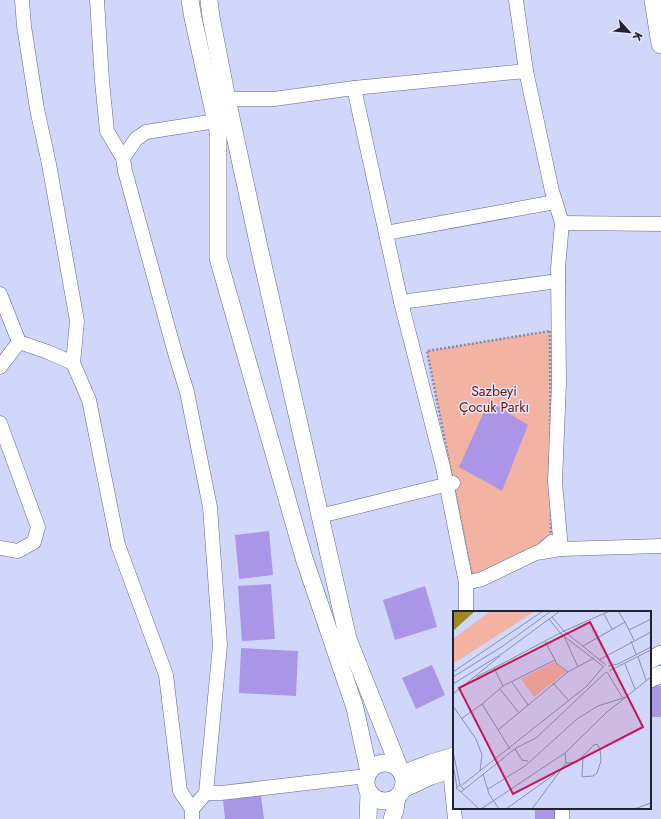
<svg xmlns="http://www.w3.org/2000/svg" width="661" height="819" viewBox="0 0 661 819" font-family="Jost,sans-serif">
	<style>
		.green { fill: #f3b3a2 }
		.building { fill: #ab95e6 }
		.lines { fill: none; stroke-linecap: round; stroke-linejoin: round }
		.pedestrian-casing { stroke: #606685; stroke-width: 11 }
		.minor-casing { stroke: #606685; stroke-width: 15 }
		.tertiary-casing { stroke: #606685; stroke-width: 18 }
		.secondary-casing { stroke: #606685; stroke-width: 20 }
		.path { stroke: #858aa4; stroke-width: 2.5; stroke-dasharray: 2 2; stroke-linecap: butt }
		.pedestrian { stroke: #fff; stroke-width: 10 }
		.minor { stroke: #fff; stroke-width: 14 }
		.tertiary { stroke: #fff; stroke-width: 17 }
		.secondary { stroke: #fff; stroke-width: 19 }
		.labels { text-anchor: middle; stroke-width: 3; stroke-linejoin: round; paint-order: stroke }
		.park-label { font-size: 14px; fill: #6c1c04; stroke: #e0e5fb }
		.inset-road { fill: none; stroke: #8a8faa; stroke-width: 1 }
		.view { fill: #c2185b; fill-opacity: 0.15; stroke: #c2185b; stroke-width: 2 }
		.inset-edge { fill: none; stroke: #202330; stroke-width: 2 }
	</style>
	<rect width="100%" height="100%" fill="#d0d7fb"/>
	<polygon class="green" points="550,331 551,540 472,576 427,351"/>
	<g class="building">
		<polygon points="489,401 528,425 502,491 459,467"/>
		<polygon points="269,531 273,575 239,579 235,535"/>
		<polygon points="271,584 275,639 242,641 238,586"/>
		<polygon points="425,586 437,627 395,640 383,600"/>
		<polygon points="241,648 298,651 296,696 239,693"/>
		<polygon points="432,665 445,695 416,709 402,678"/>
		<polygon points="650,685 661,686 661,717 650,717"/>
		<polygon points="261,796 264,819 225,819 223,800"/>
		<polygon points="535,808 557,808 556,819 535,819"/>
	</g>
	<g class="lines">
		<g class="pedestrian-casing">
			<polyline id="pedestrian" points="536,553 551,540"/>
		</g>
		<g class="minor-casing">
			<g id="minor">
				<polyline points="22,0 24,26 37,109 49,164 77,321 73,363 89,400 118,545 166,675 180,791 192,809 192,819"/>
				<polyline points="97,0 102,81 107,131 123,158 125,171 175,353 187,392 210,507 220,645 206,793 192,809"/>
				<polyline points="526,71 552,191 562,223 558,268 559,383 555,482 561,549"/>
				<polyline points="354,88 401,302 443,467 466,583 466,612"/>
				<polyline points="227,99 274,99 354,88 526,71 516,0"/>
				<polyline points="123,158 136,139 146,132 216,121"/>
				<polyline points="562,223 661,224"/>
				<polyline points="386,233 555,202"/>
				<polyline points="0,294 19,342 48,352 73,363"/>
				<polyline points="401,302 558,281"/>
				<polyline points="0,367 19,342"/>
				<polyline points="0,423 38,527 34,542 18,551 0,548"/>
				<polyline points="320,516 453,483"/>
				<polyline points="466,583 482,579 536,553 561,549 661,546"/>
				<polyline points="450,770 455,819"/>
				<polyline points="206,793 221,793 367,776"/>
				<polyline points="562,808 562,819"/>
			</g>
		</g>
		<g class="tertiary-casing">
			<g id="tertiary">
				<polyline points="190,0 193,18 218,131 218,258 304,558 355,708 369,772"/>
				<polyline points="209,0 211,17 227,99 259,247 348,639 401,772"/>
				<polyline points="650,660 661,654"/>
				<polyline points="650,679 661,674"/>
				<circle cx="385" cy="782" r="19"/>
				<polyline points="402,774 431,763 454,756"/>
				<polyline points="403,789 431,776 454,769"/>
				<polyline points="368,819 369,793"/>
				<polyline points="392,819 395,810 397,797"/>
			</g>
		</g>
		<g class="secondary-casing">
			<polyline id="secondary" points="654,0 661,44"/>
		</g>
		<polygon class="path" points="550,331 551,540 472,577 427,351"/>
		<use href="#pedestrian" class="pedestrian"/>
		<use href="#minor" class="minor"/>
		<use href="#tertiary" class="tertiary"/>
		<use href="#secondary" class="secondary"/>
	</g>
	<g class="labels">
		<g class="park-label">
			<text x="494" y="396">Sazbeyi<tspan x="494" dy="16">Çocuk Parkı</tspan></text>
		</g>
	</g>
	<g transform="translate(453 611)">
		<rect width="198" height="198" fill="#d0d7fb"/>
		<path d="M37 0H82L0 53V28ZM101 51 113 61 81 86 68 68Z" fill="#f3b3a2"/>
		<path d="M0 0H22L0 20Z" fill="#9f8925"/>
		<path class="inset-road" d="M165 0 172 11M151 3 159 18M99 6 111 20 153 54M96 8 108 23 151 56M111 25 125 56M181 29 176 19 198 8M92 30 104 53 115 61M178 30 183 43M130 35 172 11 176 19M185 46 193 69M146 49 198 21M172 53 182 78M155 55 165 53 198 36M41 57 111 20 157 0M156 60 198 39M0 61 90 0M154 61 169 86M0 66 50 35 98 0M23 66 41 57 50 75M59 71 75 94M100 72 116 90M0 73 50 42 107 0M47 78 66 102M0 83 47 45M29 93 50 75 102 49M0 95 23 128 29 144 27 160M8 108 29 93 57 138M45 119 115 61 141 47M62 138 69 149 75 150M0 140 7 174M113 152 124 151 141 134 144 133 147 138 148 150 144 162 140 165 129 166 130 146M0 153 4 176M30 163 36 183 46 198M9 174 134 75 150 56M35 178 72 155 124 108 145 95 173 86M11 179 7 174 3 177 8 181 63 137 83 127 153 61M8 181 26 198M28 198 112 142 154 101 198 66M53 198 102 163M79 198 113 152 112 142M181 198 198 192"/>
		<path class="view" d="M137 11 190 116 60 183 6 77Z"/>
		<rect width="198" height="198" class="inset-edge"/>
	</g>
	<g transform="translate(629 32) rotate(117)" stroke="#e0e5fb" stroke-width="3" paint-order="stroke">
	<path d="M0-3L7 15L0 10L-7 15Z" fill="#202330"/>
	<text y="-6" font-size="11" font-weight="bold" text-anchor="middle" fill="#202330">K</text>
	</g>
</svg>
